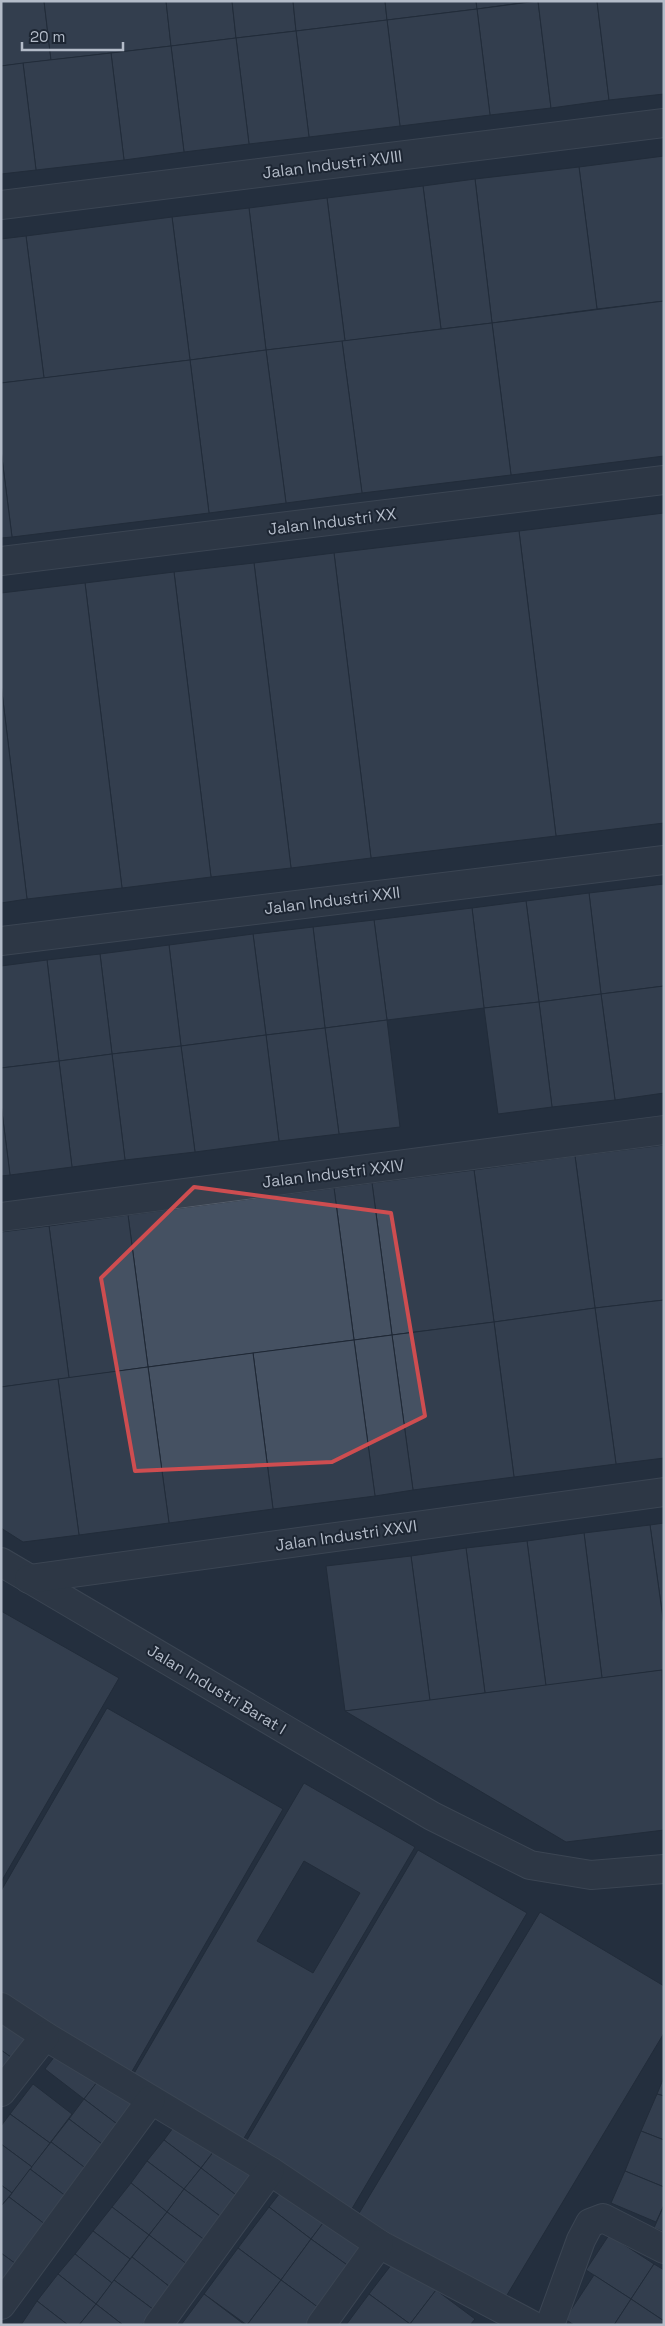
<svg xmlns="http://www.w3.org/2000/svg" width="665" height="2326" viewBox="0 0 665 2326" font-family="'Space Grotesk',sans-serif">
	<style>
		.building { fill: #455162; stroke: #1f2835; fill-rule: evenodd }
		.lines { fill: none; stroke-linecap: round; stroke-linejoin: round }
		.minor-casing { stroke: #565f6c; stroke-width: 30 }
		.minor { stroke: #38414e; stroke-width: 28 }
		.marked { fill: none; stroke: #ce4d50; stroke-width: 4; stroke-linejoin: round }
		.labels { text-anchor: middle; stroke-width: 4; stroke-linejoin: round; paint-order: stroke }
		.street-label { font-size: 16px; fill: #b4bcc9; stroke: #1d2633 }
	</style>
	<rect width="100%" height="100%" fill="#242f3e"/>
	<g class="building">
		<polygon points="1,1 44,1 51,60 1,66"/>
		<polygon points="44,1 166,1 171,46 51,60"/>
		<polygon points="166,1 232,1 236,38 171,46"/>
		<polygon points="232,1 293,1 296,31 236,38"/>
		<polygon points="293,1 385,1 387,20 296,31"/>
		<polygon points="385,1 476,1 477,9 387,20"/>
		<polygon points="476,1 536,1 477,9"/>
		<polygon points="538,1 551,108 490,115 477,9"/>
		<polygon points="538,1 597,1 609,100 551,108"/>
		<polygon points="597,1 664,1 664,94 609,100"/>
		<polygon points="477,9 490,115 400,126 387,20"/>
		<polygon points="387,20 400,126 309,137 296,31"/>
		<polygon points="296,31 309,137 249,144 236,38"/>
		<polygon points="236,38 249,144 184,152 171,46"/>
		<polygon points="171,46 184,152 124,160 111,53"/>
		<polygon points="111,53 124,160 36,170 23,63"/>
		<polygon points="23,63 36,170 1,174 1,66"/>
		<polygon points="664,156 664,301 597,309 579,167"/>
		<polygon points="579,167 597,309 492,323 475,179"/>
		<polygon points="475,179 492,323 441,329 423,186"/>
		<polygon points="423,186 441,329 345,341 327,198"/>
		<polygon points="327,198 345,341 266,350 249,208"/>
		<polygon points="249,208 266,350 190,360 172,217"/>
		<polygon points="172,217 190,360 44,378 26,236"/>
		<polygon points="26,236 44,378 1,383 1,239"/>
		<polygon points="664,301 664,456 511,475 492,323"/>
		<polygon points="492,323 511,475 362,493 342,341"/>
		<polygon points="342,341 362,493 286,503 266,350"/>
		<polygon points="266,350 286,503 209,513 190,360"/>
		<polygon points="190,360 209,513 12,537 1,450 1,383"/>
		<polygon points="1,450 12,537 1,538"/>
		<polygon points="664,513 664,823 556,836 519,531"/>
		<polygon points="519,531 556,836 371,858 334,553"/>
		<polygon points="334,553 371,858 291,868 254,563"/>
		<polygon points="254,563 291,868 211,877 174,572"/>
		<polygon points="174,572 211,877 122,888 85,583"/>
		<polygon points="85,583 122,888 27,899 1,684 1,593"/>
		<polygon points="1,684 27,899 1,903"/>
		<polygon points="664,884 664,986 601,994 589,893"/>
		<polygon points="589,893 601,994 539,1002 526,901"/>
		<polygon points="526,901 539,1002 484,1008 472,908"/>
		<polygon points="472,908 484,1008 387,1020 374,920"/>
		<polygon points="374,920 387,1020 325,1028 313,927"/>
		<polygon points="313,927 325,1028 266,1035 253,934"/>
		<polygon points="253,934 266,1035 181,1046 169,945"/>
		<polygon points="169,945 181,1046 112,1054 100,954"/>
		<polygon points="100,954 112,1054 59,1061 47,960"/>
		<polygon points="47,960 59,1061 1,1068 1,966"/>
		<polygon points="664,986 664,1093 615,1100 601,994"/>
		<polygon points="601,994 615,1100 552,1107 539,1002"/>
		<polygon points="539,1002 552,1107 498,1114 484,1008"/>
		<polygon points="387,1020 400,1127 339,1134 325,1028"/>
		<polygon points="325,1028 339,1134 279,1141 266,1035"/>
		<polygon points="266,1035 279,1141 195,1152 181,1046"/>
		<polygon points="181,1046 195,1152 125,1160 112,1054"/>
		<polygon points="112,1054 125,1160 72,1167 59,1061"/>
		<polygon points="59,1061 72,1167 10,1175 1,1104 1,1068"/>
		<polygon points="1,1104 10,1175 1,1176"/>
		<polygon points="664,1145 664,1300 595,1308 575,1156"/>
		<polygon points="575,1156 595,1308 494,1322 474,1170"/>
		<polygon points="474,1170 494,1322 392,1335 372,1183"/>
		<polygon points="372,1183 392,1335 354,1340 334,1188"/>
		<polygon points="334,1188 354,1340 148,1367 128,1215"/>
		<polygon points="128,1215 148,1367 69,1378 49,1226"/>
		<polygon points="49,1226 69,1378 1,1387 1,1232"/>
		<polygon points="664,1300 664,1458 616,1464 595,1308"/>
		<polygon points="595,1308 616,1464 514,1477 494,1322"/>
		<polygon points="494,1322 514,1477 413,1490 392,1335"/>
		<polygon points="392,1335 413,1490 375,1496 354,1340"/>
		<polygon points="354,1340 375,1496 273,1509 253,1353"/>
		<polygon points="253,1353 273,1509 169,1523 148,1367"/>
		<polygon points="148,1367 169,1523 79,1535 58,1379"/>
		<polygon points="58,1379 79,1535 23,1542 1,1528 1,1387"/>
		<polygon points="664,1523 664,1626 650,1525"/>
		<polygon points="650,1525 664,1626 664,1670 602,1678 584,1533"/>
		<polygon points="584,1533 602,1678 546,1686 527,1541"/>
		<polygon points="527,1541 546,1686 485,1693 466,1548"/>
		<polygon points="466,1548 485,1693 430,1701 411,1556"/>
		<polygon points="411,1556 430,1701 345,1711 326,1566"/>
		<polygon points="1,1611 119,1678 1,1882"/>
		<polygon points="662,1670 664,1830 566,1842 345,1711"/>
		<polygon points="107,1708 283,1809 127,2080 1,2000 1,1891"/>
		<path d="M304 1783 415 1847 240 2145 129 2082ZM304 1861 360 1893 313 1973 257 1941Z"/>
		<polygon points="418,1850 527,1913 347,2217 244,2145"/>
		<polygon points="540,1912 664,1986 664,2033 504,2300 358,2215"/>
		<polygon points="1,2013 33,2037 15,2060 1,2050"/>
		<polygon points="62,2047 101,2077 84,2099 45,2069"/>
		<polygon points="1,2050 15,2060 1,2078"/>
		<polygon points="101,2077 138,2104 121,2127 84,2099"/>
		<polygon points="664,2077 664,2096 657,2094"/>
		<polygon points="33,2084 72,2114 50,2143 10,2114"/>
		<polygon points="657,2094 664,2096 664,2140 641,2131"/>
		<polygon points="84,2099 121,2127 106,2147 69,2119"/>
		<polygon points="10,2114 50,2143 32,2167 1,2144 1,2126"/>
		<polygon points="69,2119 106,2147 88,2170 51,2142"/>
		<polygon points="179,2120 216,2148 201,2168 164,2140"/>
		<polygon points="641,2131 664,2140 664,2187 625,2171"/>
		<polygon points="164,2140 201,2168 184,2189 147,2161"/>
		<polygon points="51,2142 88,2170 67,2197 30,2169"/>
		<polygon points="1,2144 32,2167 12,2193 1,2185"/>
		<polygon points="218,2146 257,2176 240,2198 201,2168"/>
		<polygon points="147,2161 184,2189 167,2212 131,2183"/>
		<polygon points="201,2168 240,2198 224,2219 184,2189"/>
		<polygon points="30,2169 67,2197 46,2225 9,2197"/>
		<polygon points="625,2171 664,2187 664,2205 656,2222 611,2203"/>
		<polygon points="131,2183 167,2212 149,2235 112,2207"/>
		<polygon points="287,2184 329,2215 311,2239 269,2207"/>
		<polygon points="1,2185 12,2193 1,2206"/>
		<polygon points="184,2189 224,2219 206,2241 167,2212"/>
		<polygon points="9,2197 46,2225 16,2264 1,2253 1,2206"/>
		<polygon points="664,2205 664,2232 654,2228"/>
		<polygon points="112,2207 149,2235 130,2259 93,2231"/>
		<polygon points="269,2207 311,2239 281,2280 238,2248"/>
		<polygon points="167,2212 206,2241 188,2265 149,2235"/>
		<polygon points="329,2215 368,2243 350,2267 311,2239"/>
		<polygon points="93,2231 130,2259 112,2283 75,2254"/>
		<polygon points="149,2235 188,2265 170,2287 132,2257"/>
		<polygon points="609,2235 654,2264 631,2299 586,2270"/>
		<polygon points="311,2239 350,2267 319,2308 281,2280"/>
		<polygon points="238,2248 281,2280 247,2325 204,2294"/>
		<polygon points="1,2253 16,2264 1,2283"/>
		<polygon points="75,2254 112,2283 96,2304 58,2274"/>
		<polygon points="132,2257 170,2287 154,2310 114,2280"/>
		<polygon points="395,2260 436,2290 410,2324 369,2294"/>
		<polygon points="654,2264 664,2270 664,2321 631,2299"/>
		<polygon points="58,2274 96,2304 79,2325 68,2325 37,2301"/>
		<polygon points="594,2275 631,2299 614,2325 574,2325 565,2319"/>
		<polygon points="114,2280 154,2310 142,2325 123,2325 96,2304"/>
		<polygon points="281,2280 319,2308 307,2325 247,2325"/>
		<polygon points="436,2290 475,2319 470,2325 410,2324"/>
		<polygon points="204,2294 245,2325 181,2325"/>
		<polygon points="369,2294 410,2324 346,2325"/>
		<polygon points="631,2299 664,2321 664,2325 614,2325"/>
		<polygon points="37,2301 68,2325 21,2325"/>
		<polygon points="96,2304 123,2325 79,2325"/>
	</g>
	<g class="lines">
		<g class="minor-casing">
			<g id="minor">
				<polyline points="1,205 664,123"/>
				<polyline points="1,561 664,480"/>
				<polyline points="1,941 664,860"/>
				<polyline points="1,1217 664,1130"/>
				<polyline points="1,1562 432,1816 530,1865 591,1875 664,1869"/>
				<polyline points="29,1579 664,1492"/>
				<polyline points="1,2007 45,2036 270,2171 379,2244 532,2325"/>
				<polyline points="1,2092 45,2036"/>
				<polyline points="1,2305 151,2100"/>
				<polyline points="158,2325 270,2171"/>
				<polyline points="321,2325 379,2244"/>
				<polyline points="550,2325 581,2240 590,2223 603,2218 664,2249"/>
			</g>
		</g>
		<use href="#minor" class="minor"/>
	</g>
	<path d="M0 0H665V2326H0ZM194 1187 391 1213 425 1416 332 1462 135 1471 101 1278Z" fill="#242f3e" fill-opacity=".55" fill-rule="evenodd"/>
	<path class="marked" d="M194 1187 391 1213 425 1416 332 1462 135 1471 101 1278Z"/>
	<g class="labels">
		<g class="street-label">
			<text transform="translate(332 164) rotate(-7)" y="6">Jalan Industri XVIII</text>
			<text transform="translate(332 521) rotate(-7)" y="6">Jalan Industri XX</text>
			<text transform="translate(332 900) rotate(-7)" y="6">Jalan Industri XXII</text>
			<text transform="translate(333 1173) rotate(-7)" y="6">Jalan Industri XXIV</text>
			<text transform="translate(346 1535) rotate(-8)" y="6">Jalan Industri XXVI</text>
			<text transform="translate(217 1689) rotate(31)" y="6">Jalan Industri Barat I</text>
		</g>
	</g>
	<rect width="665" height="2326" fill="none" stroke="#b4bcc9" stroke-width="5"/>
	<path d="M22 42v8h101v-8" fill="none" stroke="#b4bcc9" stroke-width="2.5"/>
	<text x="30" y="42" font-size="15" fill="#b4bcc9" stroke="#1d2633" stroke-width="4" paint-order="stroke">20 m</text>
</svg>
